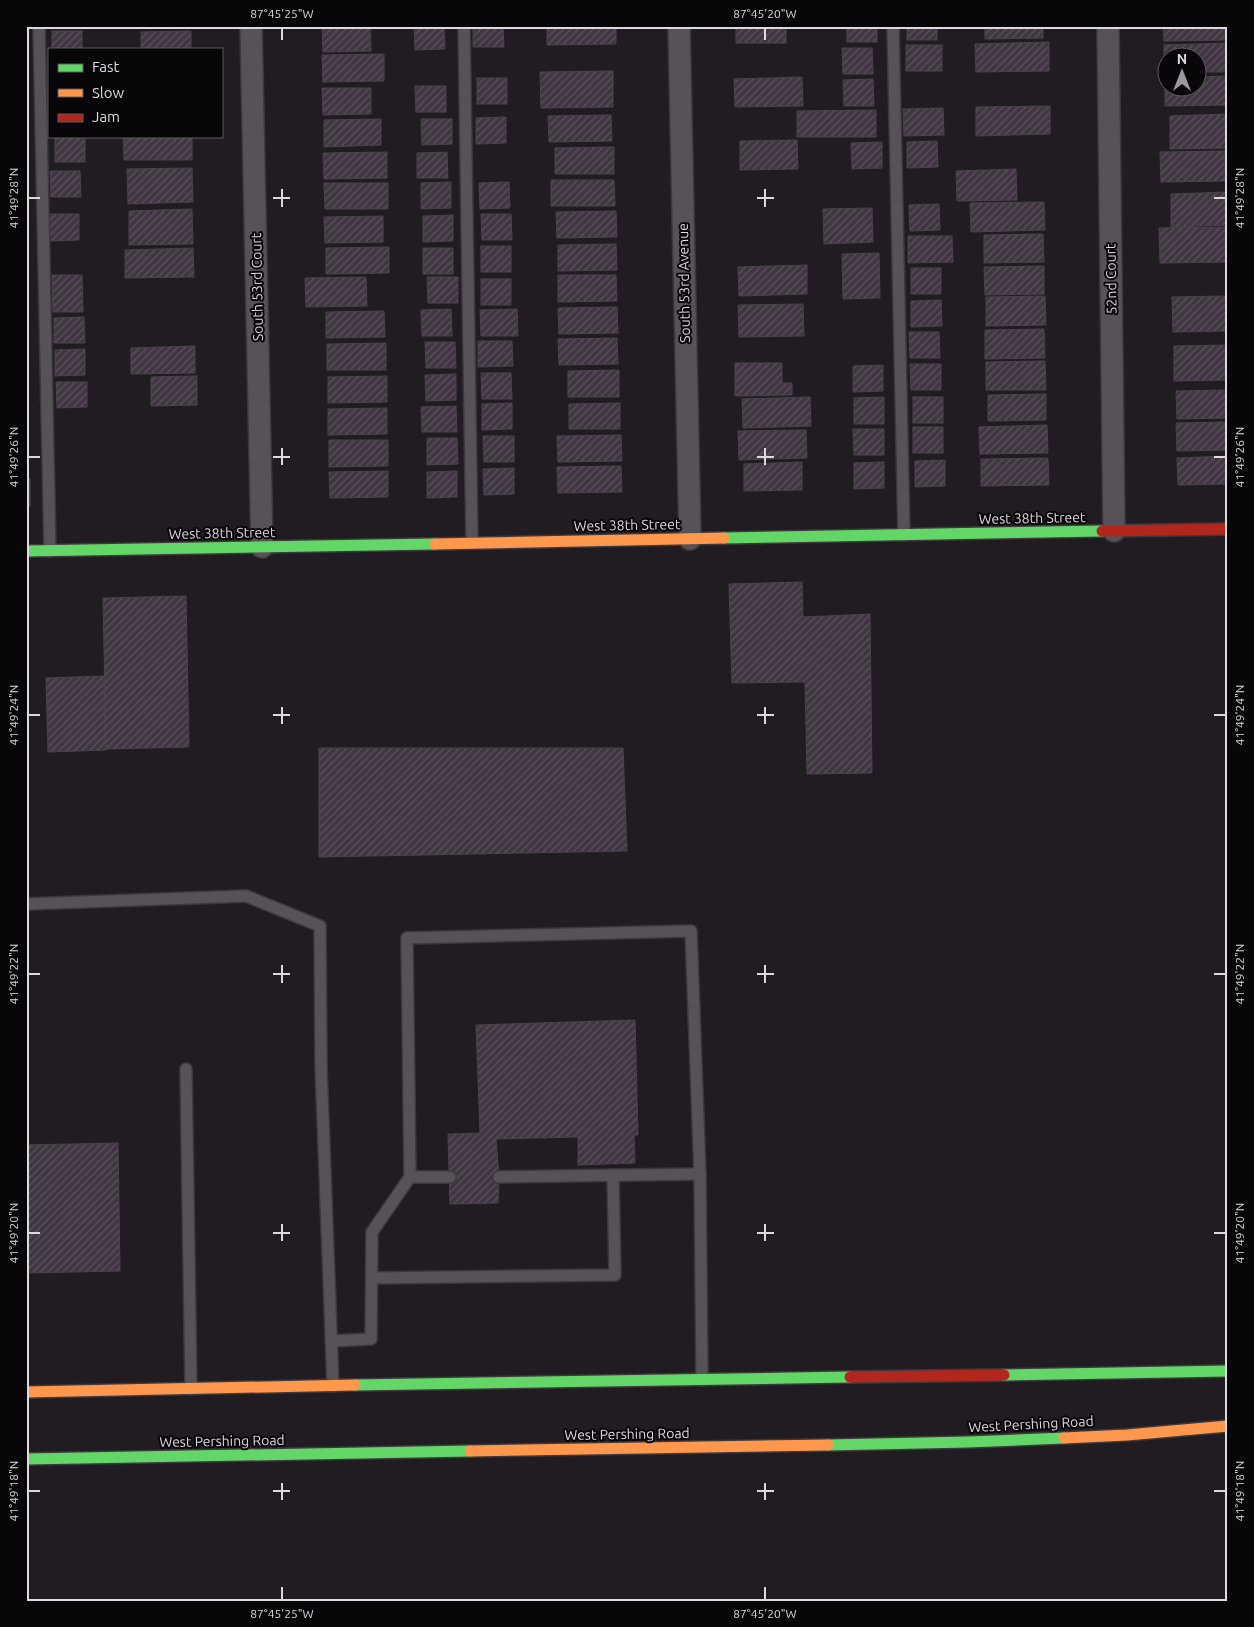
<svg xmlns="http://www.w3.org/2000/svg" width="1254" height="1627" viewBox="0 0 1254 1627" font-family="Ubuntu,sans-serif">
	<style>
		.building { fill: url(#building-hatch); stroke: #49444a }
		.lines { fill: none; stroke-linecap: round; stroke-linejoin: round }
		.lane-casing { stroke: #3c393e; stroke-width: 14 }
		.street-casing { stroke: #3c393e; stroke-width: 24 }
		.fast-casing { stroke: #3c393e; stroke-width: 14 }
		.slow-casing { stroke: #3c393e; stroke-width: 14 }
		.jam-casing { stroke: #3c393e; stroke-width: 14 }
		.lane { stroke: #575258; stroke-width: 11 }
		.street { stroke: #575258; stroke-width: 21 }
		.fast { stroke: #63d668; stroke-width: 11 }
		.slow { stroke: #ff974d; stroke-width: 11 }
		.jam { stroke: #b3261e; stroke-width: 11 }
		.ticks { fill: none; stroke: #ded8e0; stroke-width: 2 }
		.labels { text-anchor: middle; stroke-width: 4; stroke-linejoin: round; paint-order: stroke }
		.street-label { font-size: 14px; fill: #ded8e0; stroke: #09060a }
		.neatline { fill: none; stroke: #ded8e0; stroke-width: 2 }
		.ticks-label { font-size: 12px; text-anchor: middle; fill: #ded8e0 }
	</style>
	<defs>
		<pattern id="building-hatch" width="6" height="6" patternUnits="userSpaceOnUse" patternTransform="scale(1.25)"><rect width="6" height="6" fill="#403642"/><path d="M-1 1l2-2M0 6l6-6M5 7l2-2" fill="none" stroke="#5b525d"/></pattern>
	</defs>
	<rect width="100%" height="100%" fill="#211c22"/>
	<g class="building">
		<polygon points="322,26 370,26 371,51 323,52"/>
		<polygon points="414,26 444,26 445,49 415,50"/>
		<polygon points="473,26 503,26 504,47 473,47"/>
		<polygon points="547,26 616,26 616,44 547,45"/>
		<rect x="736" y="26" width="50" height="17"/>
		<rect x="847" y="26" width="30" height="16"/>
		<rect x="907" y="26" width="30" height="14"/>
		<polygon points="985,26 1043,26 1043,38 985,39"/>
		<polygon points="1163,26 1228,26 1228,40 1164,41"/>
		<rect x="52" y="31" width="30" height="18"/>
		<polygon points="191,31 191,49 141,49 141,32"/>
		<polygon points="1049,42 1049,71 976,72 975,44"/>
		<polygon points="1228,43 1228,72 1196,72 1196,58 1166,58 1166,73 1164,73 1164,45"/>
		<rect x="906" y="45" width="36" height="26"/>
		<polygon points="842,48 872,48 873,74 843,74"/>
		<polygon points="384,54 384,81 323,82 322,55"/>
		<polygon points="613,71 613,107 541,108 540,72"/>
		<polygon points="1228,76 1228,105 1165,106 1165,78 1166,78 1166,88 1196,88 1196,77"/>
		<polygon points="802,77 803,106 735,107 734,79"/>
		<rect x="477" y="78" width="30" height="26"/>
		<polygon points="873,79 874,106 844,106 843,80"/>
		<polygon points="415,86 446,86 446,112 416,112"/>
		<polygon points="322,88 371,88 371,114 323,115"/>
		<polygon points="1050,106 1050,134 976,136 976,107"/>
		<polygon points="943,108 944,135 904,136 903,109"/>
		<polygon points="876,110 876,137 797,137 797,111"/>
		<polygon points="1228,114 1228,148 1170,149 1170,116"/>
		<polygon points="611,115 612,141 549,142 548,116"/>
		<polygon points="506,117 506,143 476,144 476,118"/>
		<polygon points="381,119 381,145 324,147 324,120"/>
		<polygon points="421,119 452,119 452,144 422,145"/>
		<rect x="55" y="136" width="30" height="26"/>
		<polygon points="123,136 192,136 192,160 124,160"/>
		<polygon points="797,140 798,169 740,170 740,141"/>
		<polygon points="937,141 938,167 907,168 907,142"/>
		<polygon points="882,142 882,168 852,169 851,143"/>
		<polygon points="614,147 614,174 555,174 555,148"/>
		<polygon points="1225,151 1226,181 1161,182 1160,152"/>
		<polygon points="387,152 387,178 324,179 323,153"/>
		<polygon points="447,152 448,178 417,178 417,153"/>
		<polygon points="192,168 193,202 128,204 127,169"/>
		<polygon points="1016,169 1017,200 957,201 956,171"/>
		<polygon points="50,171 80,171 81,197 51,197"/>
		<polygon points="551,180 614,180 615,206 551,206"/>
		<polygon points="451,182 451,208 421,209 421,183"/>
		<polygon points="509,182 510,208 480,209 479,183"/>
		<polygon points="324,183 388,183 388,209 325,209"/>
		<polygon points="1228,192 1228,225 1171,227 1171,194"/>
		<polygon points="1044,202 1045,230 971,232 970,203"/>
		<polygon points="939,204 940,230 910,231 909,205"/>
		<polygon points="872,208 873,242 824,244 823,209"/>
		<polygon points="192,209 193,244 129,245 129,211"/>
		<polygon points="616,211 617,237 557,238 556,212"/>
		<polygon points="48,214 79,214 79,240 49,241"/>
		<polygon points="481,214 511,214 512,240 482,240"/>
		<polygon points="453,215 453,241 423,242 423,216"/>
		<polygon points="383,216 383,242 325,243 324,217"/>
		<polygon points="1228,227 1228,262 1160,263 1159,228"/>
		<polygon points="1043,234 1044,262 984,263 984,235"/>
		<polygon points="908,236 952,236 953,262 908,263"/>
		<polygon points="616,244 617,270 558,271 558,245"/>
		<rect x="481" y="246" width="30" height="26"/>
		<polygon points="389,247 389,273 326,274 326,248"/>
		<polygon points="193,248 194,277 125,278 125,250"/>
		<rect x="423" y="248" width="30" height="26"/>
		<polygon points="879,253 880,298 843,299 842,254"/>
		<polygon points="807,265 807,294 739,296 738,267"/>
		<polygon points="1044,266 1044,294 985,295 984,267"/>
		<rect x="911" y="268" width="30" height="26"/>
		<polygon points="52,275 82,275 83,312 53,312"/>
		<polygon points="558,275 616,275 617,301 558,302"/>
		<polygon points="366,277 367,306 306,307 305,278"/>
		<polygon points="427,277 458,277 458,303 428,303"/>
		<rect x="481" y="279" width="30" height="26"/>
		<polygon points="1045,296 1046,325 986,326 986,297"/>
		<polygon points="1228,296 1228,331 1173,332 1172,297"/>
		<polygon points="941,300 942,326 911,327 911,301"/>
		<polygon points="803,304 804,336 739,337 738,305"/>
		<polygon points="617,307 618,333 559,334 558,308"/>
		<polygon points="451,309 452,336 422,336 421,310"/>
		<polygon points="517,309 518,336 481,336 480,310"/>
		<polygon points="384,311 385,337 326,338 326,312"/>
		<polygon points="84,317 85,343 54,343 54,318"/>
		<polygon points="1044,329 1045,358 985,359 985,330"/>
		<polygon points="909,332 939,332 940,358 910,358"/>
		<polygon points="617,338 618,364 559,365 558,339"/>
		<polygon points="478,341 512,341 513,366 478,367"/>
		<polygon points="425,342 455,342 456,368 426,368"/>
		<polygon points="386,343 386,370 327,370 327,344"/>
		<polygon points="1228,345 1228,380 1174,381 1174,346"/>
		<polygon points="195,346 195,373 131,374 131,348"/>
		<polygon points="85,349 85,375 55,376 55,350"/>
		<polygon points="1045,361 1046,390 986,390 986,362"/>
		<polygon points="735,363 782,363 782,383 792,383 792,395 735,396"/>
		<polygon points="910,364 941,364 941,390 911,390"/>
		<polygon points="883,365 883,391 853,392 853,366"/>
		<polygon points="619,370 619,397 568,397 568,371"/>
		<polygon points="481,373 511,373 512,399 482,399"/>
		<polygon points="456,374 456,400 426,401 425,375"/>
		<polygon points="197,376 197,405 151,406 151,377"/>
		<polygon points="387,376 387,402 328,403 328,377"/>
		<polygon points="56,382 87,382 87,407 57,408"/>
		<polygon points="1228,390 1228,418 1177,419 1176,391"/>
		<polygon points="1046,394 1046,420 988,421 988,395"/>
		<polygon points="810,397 811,426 743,428 742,399"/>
		<polygon points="884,397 884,424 854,424 854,398"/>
		<rect x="913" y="397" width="30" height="26"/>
		<polygon points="512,403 512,429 482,430 482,404"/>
		<polygon points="620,403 620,429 569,429 569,404"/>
		<polygon points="456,406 457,432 422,432 421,407"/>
		<polygon points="387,408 387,434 328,435 328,409"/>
		<polygon points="1228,422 1228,450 1177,451 1176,423"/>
		<polygon points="1047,425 1048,453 980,454 979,427"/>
		<rect x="913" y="427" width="30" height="26"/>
		<polygon points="853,429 884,429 884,455 854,455"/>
		<polygon points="806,430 807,458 739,460 738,431"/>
		<polygon points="621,435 622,461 558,462 557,436"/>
		<polygon points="483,436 514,436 514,462 484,462"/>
		<polygon points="427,438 457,438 458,464 427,465"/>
		<polygon points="329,440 388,440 388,466 329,467"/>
		<polygon points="1228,456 1228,484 1178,485 1177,458"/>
		<polygon points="1048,458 1049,485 981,486 981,459"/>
		<polygon points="945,460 945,486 915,487 915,461"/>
		<polygon points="802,462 802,490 744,491 744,464"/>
		<polygon points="884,462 884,488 854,489 854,463"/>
		<polygon points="621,466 622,492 558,493 557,467"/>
		<polygon points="514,468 514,494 484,495 483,469"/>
		<polygon points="388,471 388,497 330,498 329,472"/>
		<polygon points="457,471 457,497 427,498 427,472"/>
		<rect x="26" y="479" width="4" height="27"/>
		<polygon points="802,582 803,617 870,614 872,773 807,774 805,682 732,683 729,584"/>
		<polygon points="186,596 189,747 106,749 103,598"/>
		<polygon points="104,676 106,750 48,752 46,678"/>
		<polygon points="319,748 623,748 627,851 319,857"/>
		<polygon points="635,1020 638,1135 634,1135 635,1163 578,1165 578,1137 496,1139 499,1177 498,1203 450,1204 448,1134 480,1133 476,1025"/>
		<polygon points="118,1143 120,1271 26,1273 26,1145"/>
	</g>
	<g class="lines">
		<g class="lane-casing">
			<g id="lane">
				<polyline points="39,26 50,551"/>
				<polyline points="464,26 472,543"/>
				<polyline points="893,26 904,535"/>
				<polyline points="26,904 246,896 320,926 321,1066 333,1386"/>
				<polyline points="186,1069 191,1389"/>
				<polyline points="410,1177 450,1177"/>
				<polyline points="499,1177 700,1174"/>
				<polyline points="372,1278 615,1275 613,1175"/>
				<polyline points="331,1341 371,1339 372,1232 410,1177 407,938 691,931 700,1174 702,1380"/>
			</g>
		</g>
		<g class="street-casing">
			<g id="street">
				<polyline points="251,26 262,547"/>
				<polyline points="679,26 690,539"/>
				<polyline points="1108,26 1114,531"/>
			</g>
		</g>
		<g class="fast-casing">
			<g id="fast">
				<polyline points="724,538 1102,531"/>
				<polyline points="26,551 435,544"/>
				<polyline points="1004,1375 1228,1371"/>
				<polyline points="355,1385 850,1377"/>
				<polyline points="828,1445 968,1442 1064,1438"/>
				<polyline points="26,1459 470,1451"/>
			</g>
		</g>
		<g class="slow-casing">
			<g id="slow">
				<polyline points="435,544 724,538"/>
				<polyline points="26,1392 355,1385"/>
				<polyline points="1064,1438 1127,1435 1228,1426"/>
				<polyline points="470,1451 828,1445"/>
			</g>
		</g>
		<g class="jam-casing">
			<g id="jam">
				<polyline points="1102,531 1228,529"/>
				<polyline points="850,1377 1004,1375"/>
			</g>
		</g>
		<use href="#lane" class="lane"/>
		<use href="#street" class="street"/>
		<use href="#fast" class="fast"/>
		<use href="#slow" class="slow"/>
		<use href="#jam" class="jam"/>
	</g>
	<path class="ticks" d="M282 28V40M765 28V40M282 189V207M765 189V207M28 198H40M273 198H290M757 198H774M1214 198H1226M282 448V465M765 448V465M28 457H40M273 457H290M757 457H774M1214 457H1226M282 707V724M765 707V724M28 715H40M273 715H290M757 715H774M1214 715H1226M282 965V983M765 965V983M28 974H40M273 974H290M757 974H774M1214 974H1226M282 1224V1241M765 1224V1241M28 1233H40M273 1233H290M757 1233H774M1214 1233H1226M282 1483V1500M765 1483V1500M28 1491H40M273 1491H290M757 1491H774M1214 1491H1226M282 1587V1600M765 1587V1600"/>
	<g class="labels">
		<g class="street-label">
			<text transform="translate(1111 279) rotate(-91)" y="5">52nd Court</text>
			<text transform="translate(684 283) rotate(-91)" y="5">South 53rd Avenue</text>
			<text transform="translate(257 287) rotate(-91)" y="5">South 53rd Court</text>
			<text transform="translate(1032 518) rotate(-1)" y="5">West 38th Street</text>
			<text transform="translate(627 525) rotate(-1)" y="5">West 38th Street</text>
			<text transform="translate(222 533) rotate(-1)" y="5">West 38th Street</text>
			<text transform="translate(1031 1424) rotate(-3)" y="5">West Pershing Road</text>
			<text transform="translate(627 1434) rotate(-1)" y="5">West Pershing Road</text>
			<text transform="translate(222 1441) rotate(-1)" y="5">West Pershing Road</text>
		</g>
	</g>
	<rect width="1254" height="1627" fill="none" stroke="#09060a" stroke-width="55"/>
	<rect x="48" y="48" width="175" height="90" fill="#09060a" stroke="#5e5a60"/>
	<rect x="58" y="64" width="25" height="8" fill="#63d668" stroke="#5e5a60"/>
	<text x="92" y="72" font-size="15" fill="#ded8e0">Fast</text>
	<rect x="58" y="89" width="25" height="8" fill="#ff974d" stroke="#5e5a60"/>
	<text x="92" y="98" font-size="15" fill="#ded8e0">Slow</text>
	<rect x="58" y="114" width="25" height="8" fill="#b3261e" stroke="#5e5a60"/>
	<text x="92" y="122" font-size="15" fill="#ded8e0">Jam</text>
	<g transform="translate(1182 72)"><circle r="24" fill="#09060a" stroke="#5e5a60"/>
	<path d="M0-4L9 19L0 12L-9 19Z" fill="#9c969e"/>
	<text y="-8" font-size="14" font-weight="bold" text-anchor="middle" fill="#ded8e0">N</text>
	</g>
	<rect x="28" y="28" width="1198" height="1572" class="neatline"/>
	<g class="ticks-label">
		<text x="282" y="18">87°45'25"W</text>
		<text x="765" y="18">87°45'20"W</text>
		<text transform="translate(14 198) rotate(-90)" y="4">41°49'28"N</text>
		<text transform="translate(1240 198) rotate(-90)" y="4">41°49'28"N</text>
		<text transform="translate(14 457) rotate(-90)" y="4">41°49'26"N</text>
		<text transform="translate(1240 457) rotate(-90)" y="4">41°49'26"N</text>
		<text transform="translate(14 715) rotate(-90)" y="4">41°49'24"N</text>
		<text transform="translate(1240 715) rotate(-90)" y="4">41°49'24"N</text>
		<text transform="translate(14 974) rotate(-90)" y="4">41°49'22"N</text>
		<text transform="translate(1240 974) rotate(-90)" y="4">41°49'22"N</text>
		<text transform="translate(14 1233) rotate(-90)" y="4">41°49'20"N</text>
		<text transform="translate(1240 1233) rotate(-90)" y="4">41°49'20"N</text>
		<text transform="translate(14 1491) rotate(-90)" y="4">41°49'18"N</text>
		<text transform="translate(1240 1491) rotate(-90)" y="4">41°49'18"N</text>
		<text x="282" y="1618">87°45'25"W</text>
		<text x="765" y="1618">87°45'20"W</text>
	</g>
</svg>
